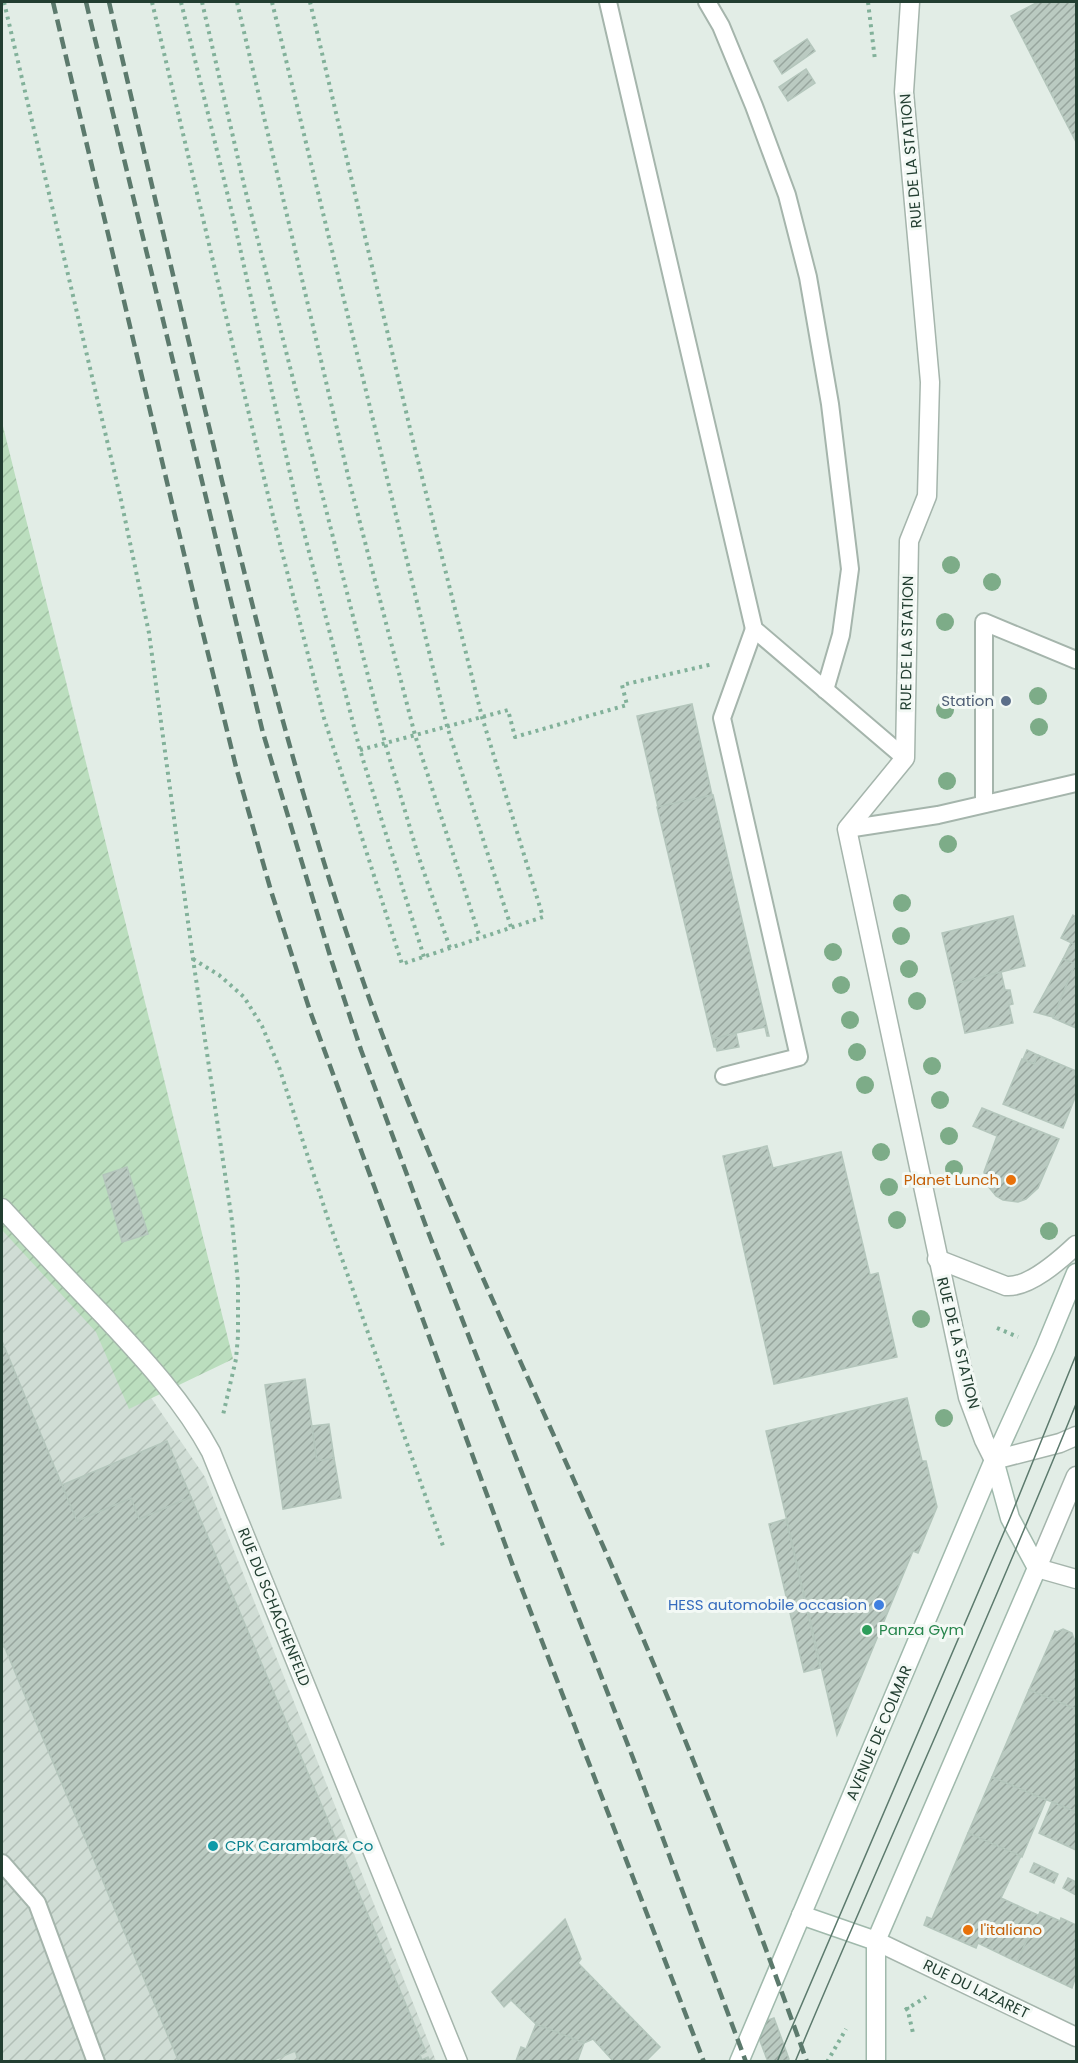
<svg xmlns="http://www.w3.org/2000/svg" width="1078" height="2063" viewBox="0 0 1078 2063" font-family="Poppins,sans-serif">
	<style>
		.industrial { fill: url(#industrial-furrows) }
		.garden { fill: url(#garden-furrows) }
		.building { fill: url(#building-hatch); stroke: #b4c6bc; stroke-width: 1.5 }
		.lines { fill: none; stroke-linecap: round; stroke-linejoin: round }
		.service-casing { stroke: #a5b5ac; stroke-width: 20 }
		.minor-casing { stroke: #a5b5ac; stroke-width: 21 }
		.tertiary-casing { stroke: #a5b5ac; stroke-width: 21 }
		.secondary-casing { stroke: #a0b9ac; stroke-width: 21 }
		.path { stroke: #82b19a; stroke-width: 4; stroke-dasharray: 3 4.5; stroke-linecap: butt }
		.service { stroke: #fff; stroke-width: 16 }
		.minor { stroke: #fff; stroke-width: 18 }
		.tertiary { stroke: #fff; stroke-width: 18 }
		.secondary { stroke: #fff; stroke-width: 18 }
		.tram { stroke: #5c7a6d; stroke-width: 1.5 }
		.rail { stroke: #5c7a6d; stroke-width: 4.5; stroke-dasharray: 12 6; stroke-linecap: butt }
		.tree { fill: #7dac88 }
		.service-dot { fill: #5c6f8a; stroke: #f3f9f5; stroke-width: 2 }
		.food-dot { fill: #e8710a; stroke: #f3f9f5; stroke-width: 2 }
		.shop-dot { fill: #3f7fe0; stroke: #f3f9f5; stroke-width: 2 }
		.leisure-dot { fill: #2e9e5b; stroke: #f3f9f5; stroke-width: 2 }
		.culture-dot { fill: #0f9aa8; stroke: #f3f9f5; stroke-width: 2 }
		.labels { text-anchor: middle; stroke-width: 6; stroke-linejoin: round; paint-order: stroke }
		.street-label { font-size: 15px; fill: #223e31; stroke: #f3f9f5 }
		.service-label { font-size: 15px; fill: #4e5e75; stroke: #f3f9f5; text-anchor: end }
		.food-label { font-size: 15px; fill: #c56008; stroke: #f3f9f5; text-anchor: end }
		.shop-label { font-size: 15px; fill: #366cbe; stroke: #f3f9f5; text-anchor: end }
		.leisure-label { font-size: 15px; fill: #27864d; stroke: #f3f9f5; text-anchor: start }
		.culture-label { font-size: 15px; fill: #0d838f; stroke: #f3f9f5; text-anchor: start }
	</style>
	<defs>
		<pattern id="industrial-furrows" width="10" height="10" patternUnits="userSpaceOnUse" patternTransform="scale(1.5)"><rect width="10" height="10" fill="#d0ddd5"/><path d="M-1 1l2-2M0 10L10 0M9 11l2-2" fill="none" stroke="#b2bfb7"/></pattern>
		<pattern id="garden-furrows" width="10" height="10" patternUnits="userSpaceOnUse" patternTransform="scale(1.5)"><rect width="10" height="10" fill="#bbdebe"/><path d="M-1 1l2-2M0 10L10 0M9 11l2-2" fill="none" stroke="#a0c0a4"/></pattern>
		<pattern id="building-hatch" width="6" height="6" patternUnits="userSpaceOnUse" patternTransform="scale(1.5)"><rect width="6" height="6" fill="#bacac1"/><path d="M-1 1l2-2M0 6l6-6M5 7l2-2" fill="none" stroke="#97a59d"/></pattern>
	</defs>
	<rect width="100%" height="100%" fill="#e2ede6"/>
	<polygon class="industrial" points="2,1222 103,1327 205,1477 436,2061 2,2061"/>
	<polygon class="garden" points="2,422 233,1359 129,1409 96,1332 2,1230"/>
	<g class="building">
		<polygon points="1038,2 1076,2 1076,142 1011,16"/>
		<polygon points="807,39 815,51 782,74 774,61"/>
		<polygon points="806,69 815,83 788,101 779,87"/>
		<polygon points="692,704 712,795 658,807 637,716"/>
		<polygon points="713,795 769,1036 767,1036 765,1027 736,1033 714,1039 716,1047 714,1047 657,807"/>
		<polygon points="1073,915 1076,917 1076,945 1061,938"/>
		<polygon points="1013,916 1025,966 954,984 942,933"/>
		<polygon points="1071,943 1076,945 1076,1028 1053,1018 1075,964 1063,959"/>
		<polygon points="1063,959 1075,964 1053,1017 1034,1012"/>
		<polygon points="1001,972 1005,990 1010,990 1013,1004 1009,1005 1013,1023 965,1033 954,984"/>
		<polygon points="736,1033 739,1047 717,1051 714,1039"/>
		<polygon points="1027,1050 1038,1055 1034,1064 1023,1059"/>
		<polygon points="1038,1055 1076,1071 1076,1095 1063,1128 1003,1104 1022,1059 1034,1064"/>
		<polygon points="982,1108 1059,1139 1038,1188 1026,1199 1018,1202 1003,1200 996,1196 987,1185 984,1172 997,1136 973,1126"/>
		<polygon points="767,1146 773,1168 841,1152 870,1275 878,1273 897,1357 774,1384 723,1156"/>
		<polygon points="127,1167 148,1234 122,1242 103,1175"/>
		<polygon points="2,1341 77,1521 131,1498 139,1519 191,1497 426,2052 420,2055 422,2060 428,2057 430,2062 299,2062 295,2051 269,2062 179,2062 2,1641"/>
		<polygon points="305,1379 317,1461 334,1458 341,1498 283,1509 265,1385"/>
		<polygon points="907,1398 922,1461 926,1461 937,1507 918,1553 913,1551 837,1735 766,1431"/>
		<polygon points="329,1424 334,1458 317,1461 312,1426"/>
		<polygon points="167,1441 191,1497 139,1519 131,1498 77,1521 62,1485"/>
		<polygon points="786,1519 820,1668 804,1672 769,1524"/>
		<polygon points="1063,1629 1072,1633 1074,1639 1076,1640 1076,1709 1029,1690 1055,1631 1057,1632"/>
		<polygon points="1029,1690 1076,1709 1076,1812 992,1777"/>
		<polygon points="992,1777 1046,1800 1022,1857 968,1833"/>
		<polygon points="1052,1802 1076,1812 1076,1850 1039,1833"/>
		<polygon points="968,1833 1021,1856 1001,1898 1038,1915 1017,1962 978,1943 976,1948 924,1925 927,1917 932,1919"/>
		<polygon points="1034,1863 1058,1874 1054,1883 1030,1872"/>
		<polygon points="1068,1878 1076,1882 1076,1895 1063,1888"/>
		<polygon points="1040,1912 1060,1921 1061,1918 1076,1925 1076,1976 1072,1988 1017,1962"/>
		<polygon points="565,1919 581,1959 578,1963 660,2047 645,2062 614,2062 593,2039 584,2043 536,2024 511,2000 504,2007 492,1992"/>
		<polygon points="774,2018 789,2059 781,2062 768,2062 754,2025"/>
		<polygon points="536,2024 584,2043 577,2062 516,2061 521,2047 526,2049"/>
	</g>
	<g class="lines">
		<g class="service-casing">
			<g id="service">
				<polyline points="608,2 754,629 905,758"/>
				<polyline points="707,2 721,26 754,106 787,195 808,277 830,404 850,569 841,635 825,690"/>
				<polyline points="984,804 984,622 1076,660"/>
				<polyline points="847,829 938,815 1076,783"/>
				<polyline points="724,1076 799,1057 722,718 754,629"/>
				<polyline points="2,1863 37,1903 96,2062"/>
			</g>
		</g>
		<g class="minor-casing">
			<g id="minor">
				<polyline points="910,2 904,92 930,382 927,496 909,541 905,758 847,829 968,1397 984,1440 994,1460"/>
				<path d="M2 1208C35 1244 69 1280 103 1315 143 1358 183 1400 211 1452L458 2062"/>
				<path d="M937 1259 1006 1286C1029 1288 1060 1260 1076 1245"/>
				<polyline points="1037,1568 1076,1579"/>
			</g>
		</g>
		<g class="tertiary-casing">
			<g id="tertiary">
				<polyline points="994,1460 1060,1443 1076,1436"/>
				<polyline points="1037,1568 1076,1476"/>
				<polyline points="876,1941 1076,2037"/>
			</g>
		</g>
		<g class="secondary-casing">
			<g id="secondary">
				<polyline points="801,1915 876,1941"/>
				<polyline points="739,2062 994,1460 1045,1348 1076,1273"/>
				<polyline points="876,2062 876,1941 1037,1568 1010,1518 994,1460"/>
			</g>
		</g>
		<g class="path">
			<polyline points="4,2 121,500 149,633 193,959 232,1221 238,1283 238,1336 236,1359 223,1415"/>
			<polyline points="152,2 273,516 324,718 402,964 543,917 482,717 412,437 310,2"/>
			<polyline points="181,2 234,221 298,509 360,750 424,957"/>
			<polyline points="202,2 245,189 385,743 418,855 450,948"/>
			<polyline points="237,2 350,484 415,735 480,938"/>
			<polyline points="272,2 447,726 511,927"/>
			<polyline points="868,2 875,60"/>
			<polyline points="360,750 508,710 515,737 627,705 622,685 713,664"/>
			<polyline points="193,959 219,975 244,997 262,1026 279,1067 328,1219 443,1546"/>
			<polyline points="997,1328 1018,1337"/>
			<polyline points="907,2007 913,2033"/>
			<polyline points="905,2010 926,1997"/>
			<polyline points="827,2062 846,2029"/>
		</g>
		<use href="#service" class="service"/>
		<use href="#minor" class="minor"/>
		<use href="#tertiary" class="tertiary"/>
		<use href="#secondary" class="secondary"/>
		<g class="tram">
			<polyline points="777,2062 1010,1518 1076,1355"/>
			<path d="M795 2062C887 1842 987 1625 1076 1404"/>
		</g>
		<g class="rail">
			<polyline points="53,2 199,617 236,767 271,891 310,1011 513,1566 704,2062"/>
			<polyline points="86,2 263,733 331,959 361,1050 427,1229 633,1758 746,2062"/>
			<path d="M109 2C143 147 177 293 212 439 260 641 311 844 384 1039 454 1227 544 1407 623 1592 690 1746 750 1903 807 2062"/>
		</g>
	</g>
	<g class="tree">
		<circle cx="951" cy="565" r="9"/>
		<circle cx="992" cy="582" r="9"/>
		<circle cx="945" cy="622" r="9"/>
		<circle cx="1038" cy="696" r="9"/>
		<circle cx="945" cy="710" r="9"/>
		<circle cx="1039" cy="727" r="9"/>
		<circle cx="947" cy="781" r="9"/>
		<circle cx="948" cy="844" r="9"/>
		<circle cx="902" cy="903" r="9"/>
		<circle cx="901" cy="936" r="9"/>
		<circle cx="833" cy="952" r="9"/>
		<circle cx="909" cy="969" r="9"/>
		<circle cx="841" cy="985" r="9"/>
		<circle cx="917" cy="1001" r="9"/>
		<circle cx="850" cy="1020" r="9"/>
		<circle cx="857" cy="1052" r="9"/>
		<circle cx="932" cy="1066" r="9"/>
		<circle cx="865" cy="1085" r="9"/>
		<circle cx="940" cy="1100" r="9"/>
		<circle cx="949" cy="1136" r="9"/>
		<circle cx="881" cy="1152" r="9"/>
		<circle cx="954" cy="1169" r="9"/>
		<circle cx="889" cy="1187" r="9"/>
		<circle cx="897" cy="1220" r="9"/>
		<circle cx="1049" cy="1231" r="9"/>
		<circle cx="921" cy="1319" r="9"/>
		<circle cx="944" cy="1418" r="9"/>
	</g>
	<circle class="service-dot" cx="1006" cy="701" r="6"/>
	<g class="food-dot">
		<circle cx="1011" cy="1180" r="6"/>
		<circle cx="968" cy="1930" r="6"/>
	</g>
	<circle class="shop-dot" cx="879" cy="1605" r="6"/>
	<circle class="leisure-dot" cx="867" cy="1630" r="6"/>
	<circle class="culture-dot" cx="213" cy="1846" r="6"/>
	<g class="labels">
		<g class="street-label">
			<text transform="translate(911 161) rotate(-95)" y="5">RUE DE LA STATION</text>
			<text transform="translate(907 643) rotate(-89)" y="5">RUE DE LA STATION</text>
			<text transform="translate(958 1343) rotate(76)" y="5">RUE DE LA STATION</text>
			<text transform="translate(274 1607) rotate(68)" y="5">RUE DU SCHACHENFELD</text>
			<text transform="translate(879 1733) rotate(-67)" y="5">AVENUE DE COLMAR</text>
			<text transform="translate(976 1989) rotate(26)" y="5">RUE DU LAZARET</text>
		</g>
		<g class="service-label">
			<text x="994" y="706">Station</text>
		</g>
		<g class="food-label">
			<text x="999" y="1185">Planet Lunch</text>
			<text x="980" y="1935" text-anchor="start">l'italiano</text>
		</g>
		<g class="shop-label">
			<text x="867" y="1610">HESS automobile occasion</text>
		</g>
		<g class="leisure-label">
			<text x="879" y="1635">Panza Gym</text>
		</g>
		<g class="culture-label">
			<text x="225" y="1851">CPK Carambar&amp; Co</text>
		</g>
	</g>
	<rect width="1078" height="2063" fill="none" stroke="#223e31" stroke-width="6"/>
</svg>
